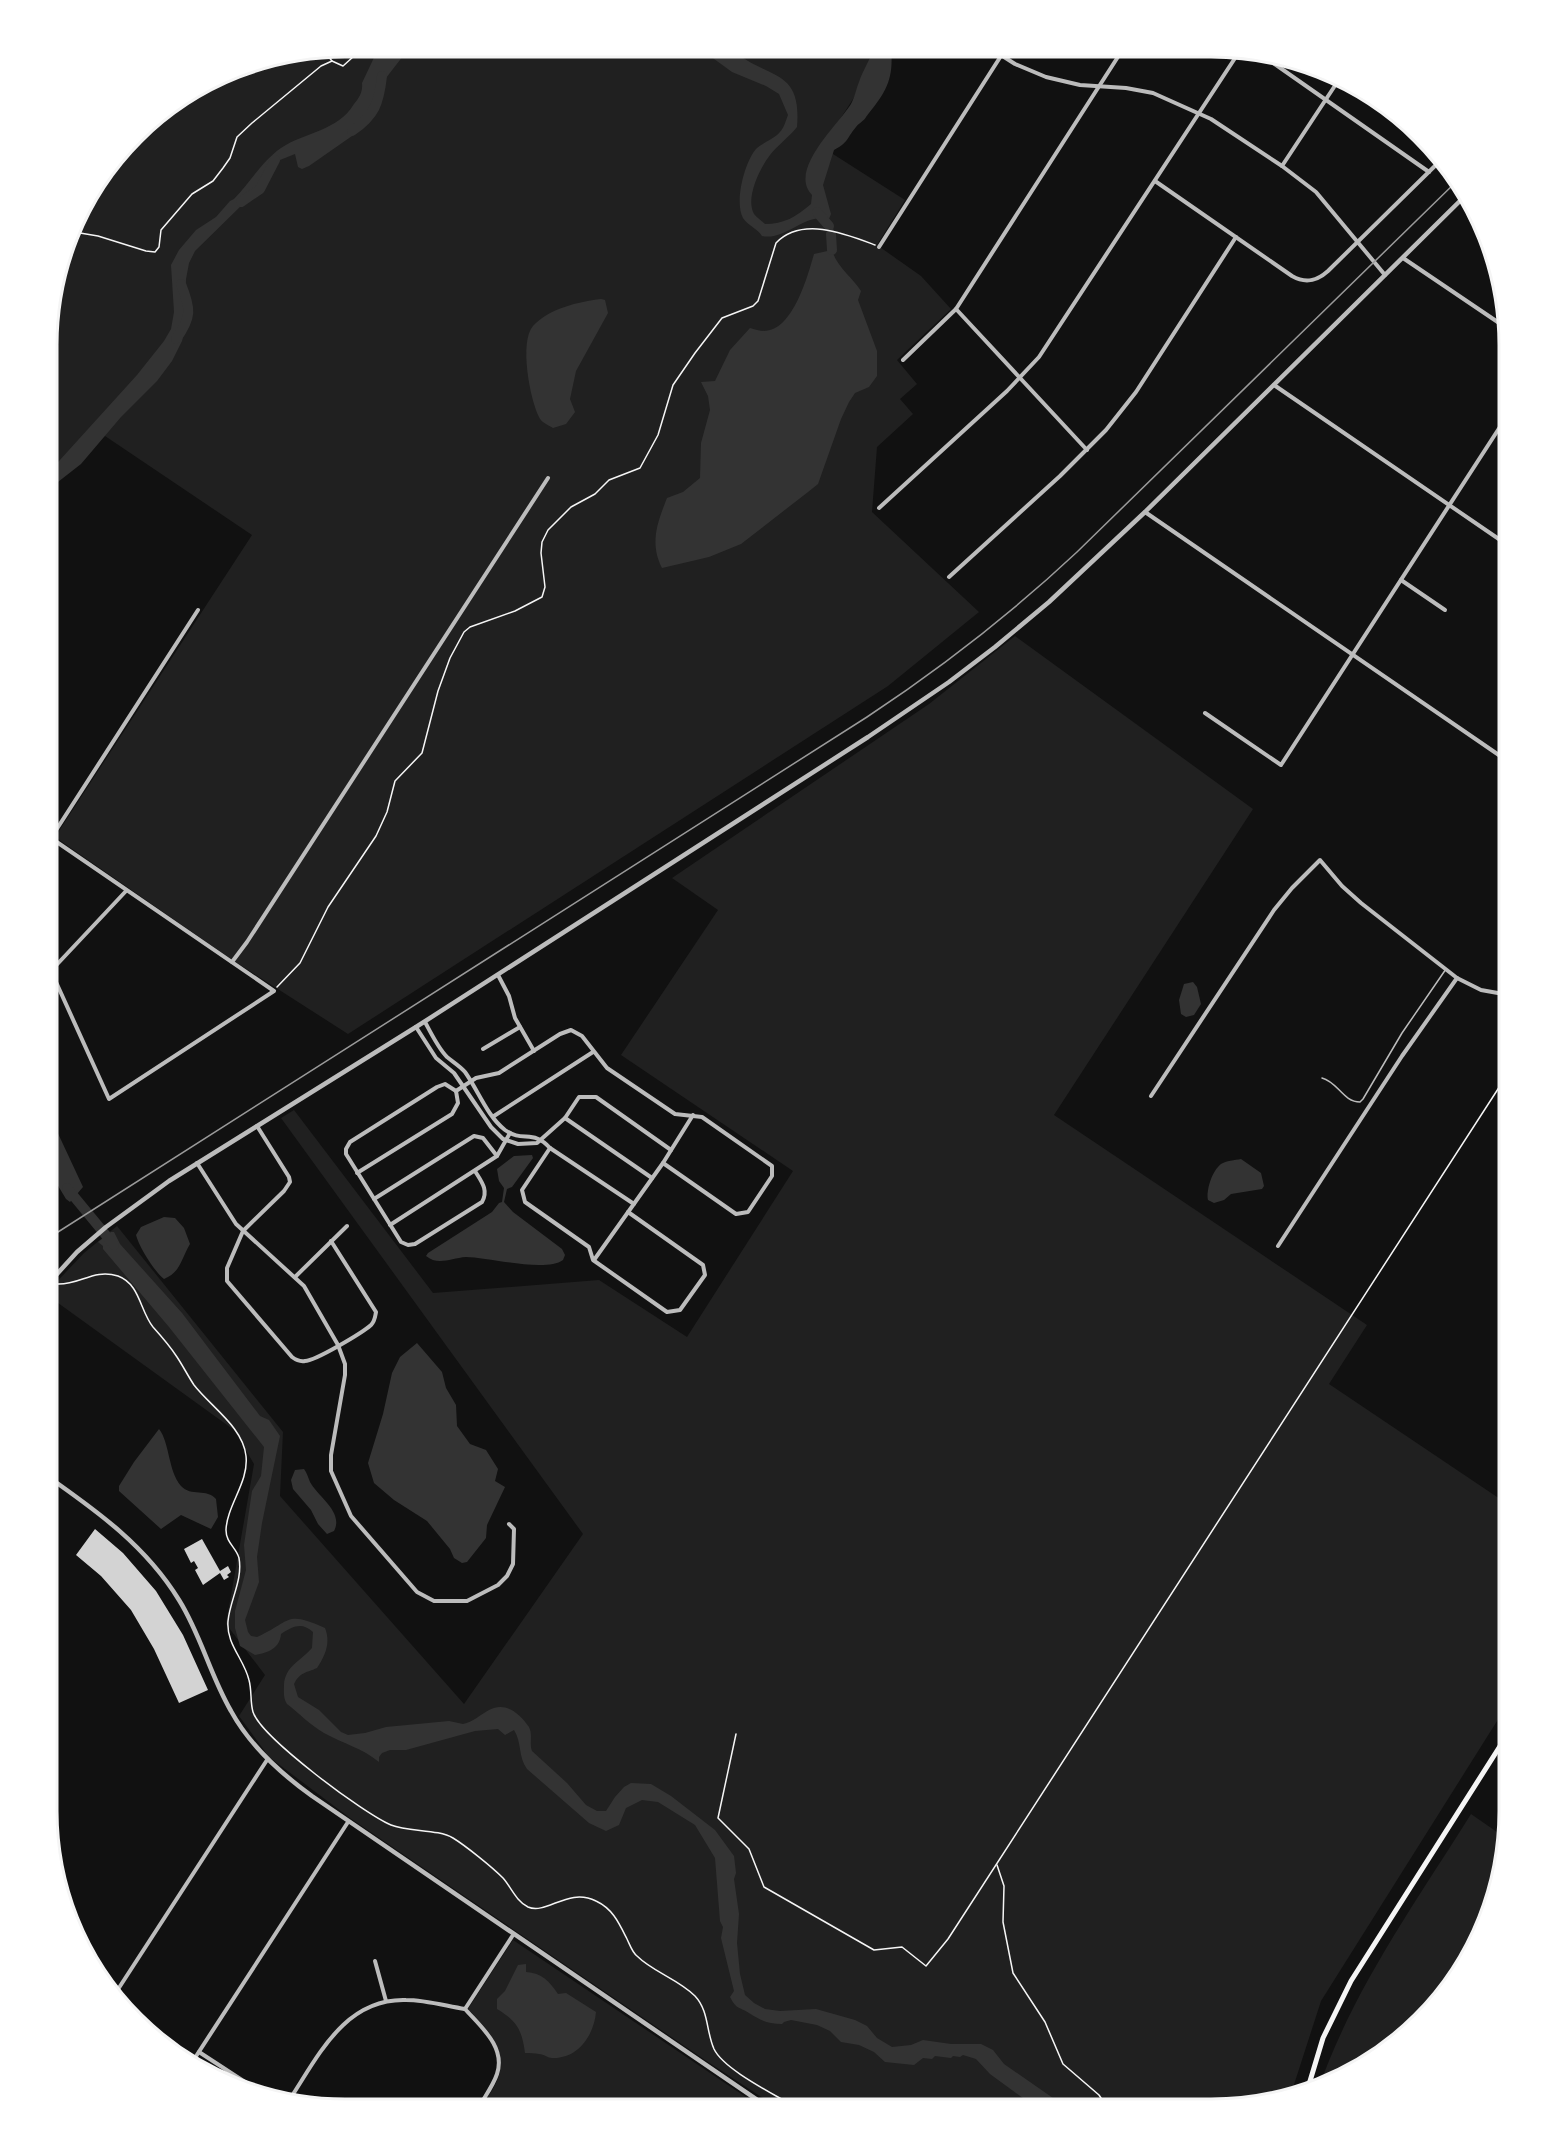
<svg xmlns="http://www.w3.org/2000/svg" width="1556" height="2156" viewBox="0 0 1556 2156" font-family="Overpass,sans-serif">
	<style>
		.green { fill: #202020 }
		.water { fill: #333 }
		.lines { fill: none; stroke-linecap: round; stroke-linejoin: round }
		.river { stroke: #333; stroke-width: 10 }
		.building { fill: #d3d3d3 }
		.path { stroke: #f5f5f5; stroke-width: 1.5 }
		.service { stroke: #bcbcbc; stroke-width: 1.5 }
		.minor { stroke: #bcbcbc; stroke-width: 4 }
		.tertiary { stroke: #bcbcbc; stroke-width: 4.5 }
		.secondary { stroke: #f5f5f5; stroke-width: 5 }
		.rail { stroke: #9a9a9a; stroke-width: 1.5 }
		.rim { fill: none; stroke: #f5f5f5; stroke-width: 3 }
	</style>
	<rect width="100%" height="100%" fill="#111"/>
	<g class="green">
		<polygon points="345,47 886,48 822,147 905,200 877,245 921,276 951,309 897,360 917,384 900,399 913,414 877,447 872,512 979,612 888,686 348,1034 231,959 55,837 252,535 105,436 49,467 49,306 86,196 149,120 249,62"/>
		<polygon points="1015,636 1253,809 1054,1115 1367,1325 1329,1384 1509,1505 1509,1702 1321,2001 1290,2097 1269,2104 1211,2109 778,2108 705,2060 350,1818 269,1757 239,1716 265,1675 226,1624 254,1464 234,1430 47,1295 47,1292 84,1253 117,1226 283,1432 280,1496 464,1704 583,1534 281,1118 294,1110 433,1293 599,1280 687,1337 793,1171 621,1055 718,910 672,878 929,704"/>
		<path d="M1471 1814 1507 1839 1494 1907 1459 1977 1407 2036 1342 2079 1319 2087C1354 1988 1416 1902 1471 1814Z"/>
		<path d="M513 1940 762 2108 483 2107C486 2098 492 2092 496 2083 511 2052 488 2030 468 2009Z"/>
	</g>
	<g class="water">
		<path d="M379 47H410L386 78 362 125 352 136 309 166 302 169 298 167 295 154 280 160 245 202 195 251 189 263 186 279 185 329 182 341 172 361 157 381 121 417 81 464 49 489V469L59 461 137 375 164 341 171 329 174 312 171 265 179 250 196 230 216 217 230 201 234 199C250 183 262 161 281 148 305 132 338 131 354 104 359 98 363 92 362 83Z"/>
		<path d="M699 48H730C767 81 802 66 797 127 789 137 778 145 770 155 760 168 745 198 754 214 757 218 762 221 765 224 784 224 796 217 811 204L812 195C788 170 837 126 851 104 855 97 856 89 859 82 863 70 870 60 874 48H891C894 80 886 92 866 117 864 121 859 123 856 127 846 139 849 142 834 150L823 185 831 214 829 219C823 220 819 218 814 219 796 223 781 240 762 236 757 228 748 226 743 218 734 202 745 160 757 148 764 142 774 139 780 132 784 128 786 120 788 115L779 94 766 86 732 72Z"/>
		<path d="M832 250C836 266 852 277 861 291L858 300 877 351V376L869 387 855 393 849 402 841 419 818 484 808 492 741 544 709 557 662 568C649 543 658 521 667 498L683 492 700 478 701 443 710 410 708 396 701 382 715 381 730 350 750 328C754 329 760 331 764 331 793 331 808 275 814 254Z"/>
		<path d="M601 299 605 300 608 313 576 371 570 399 575 412 566 424 553 428C548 425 541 422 539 417 530 399 519 342 533 326 550 308 578 302 601 299Z"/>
		<polygon points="1193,982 1197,987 1201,1004 1194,1015 1186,1017 1181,1014 1179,1000 1184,984"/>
		<polygon points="48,1112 83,1187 70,1202 66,1199 48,1169"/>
		<path d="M532 1155 533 1158 512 1187 507 1189 504 1202 513 1212 562 1249 565 1255 563 1260C545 1273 488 1257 466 1257 451 1258 438 1266 426 1256L428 1253 492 1212 499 1203 502 1202 504 1188 499 1181 497 1169 514 1156Z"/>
		<path d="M1241 1159 1261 1173 1264 1186 1262 1189 1231 1194 1224 1200 1214 1203 1208 1200C1206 1190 1212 1171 1221 1164 1226 1161 1235 1160 1241 1159Z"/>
		<path d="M164 1217 175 1218 184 1228 190 1244C181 1259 181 1272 164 1279 154 1271 139 1247 136 1235L141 1227Z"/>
		<path d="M111 1232H114L120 1244 182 1313 260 1416 269 1420 280 1436 262 1523 257 1557 259 1582 245 1620 248 1632 251 1636 257 1637C292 1621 285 1610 325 1628 331 1643 325 1656 317 1668 306 1673 300 1672 294 1684L298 1697 319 1710 341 1732 348 1735 365 1733 386 1727 449 1721 463 1724C473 1722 480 1715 489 1710 506 1701 520 1714 529 1727 533 1735 529 1743 532 1751L567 1783 586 1805 597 1811H606L615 1797 624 1787 631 1783 651 1784 671 1796 715 1830 734 1856 736 1873 734 1879 739 1914 737 1943 740 1974 745 1995 754 2003 765 2009 780 2011 816 2009 855 2020 867 2026 877 2038 892 2047 911 2045 923 2040 951 2044H981L993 2050 1004 2064 1053 2098 1063 2109H1038L990 2074 976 2059 963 2055 960 2057 953 2056 951 2058 935 2056 932 2059 923 2058 914 2065 885 2062 874 2052 859 2045 841 2042 830 2031 817 2025 791 2020 784 2022 782 2024C768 2024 760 2020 749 2013 738 2006 737 2010 730 1997L734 1991 721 1938 723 1927 720 1921 715 1858 695 1825 658 1802 642 1800 626 1808 619 1825 606 1831 589 1823 527 1769C518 1757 522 1742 514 1730L505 1735 498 1729 475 1731 406 1750H390L382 1753 379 1757V1762C362 1748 344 1744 324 1733 310 1725 299 1713 287 1704 283 1698 284 1692 284 1685 285 1666 301 1661 312 1648L313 1632C302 1622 293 1626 281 1634 280 1648 268 1653 255 1655L240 1646 235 1628V1611L246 1570 244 1545 252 1491 261 1476 264 1447 169 1327 103 1249V1246L98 1242Z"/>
		<polygon points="417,1343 442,1372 446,1388 456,1405 457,1426 470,1444 486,1450 498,1469 495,1481 505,1487 487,1525 486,1538 467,1562 462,1563 454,1558 450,1549 427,1521 394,1500 374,1483 368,1463 383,1414 392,1373 400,1357"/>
		<path d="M159 1429C170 1443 168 1471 181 1486 191 1497 207 1488 216 1499L218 1517 211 1529 181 1515 161 1529 119 1491V1486L134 1462Z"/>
		<path d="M304 1469C307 1473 308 1477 310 1482 318 1497 344 1512 334 1531L327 1534 318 1524 311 1510 293 1489 291 1480 295 1470Z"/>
		<path d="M526 1964V1972C542 1973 549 1981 558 1994L566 1993 596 2012C594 2035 578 2059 552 2058 548 2058 544 2054 539 2054 535 2053 530 2053 525 2053 522 2030 517 2021 497 2009V1999L505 1991 518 1965Z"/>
	</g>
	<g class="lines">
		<g class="river">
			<path d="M352 131C375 115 379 103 382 76"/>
			<polyline points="241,202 260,189 275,160"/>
			<polyline points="817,212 829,226"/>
			<polyline points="831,234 832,250"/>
			<path d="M176 339C192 317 191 309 181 284"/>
			<polyline points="67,1188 114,1245"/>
		</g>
	</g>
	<g class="building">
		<polygon points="95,1529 123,1553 156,1591 183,1635 208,1690 179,1703 154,1649 131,1610 101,1576 76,1555"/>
		<polygon points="202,1539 220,1571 228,1566 231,1572 227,1575 229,1577 224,1580 220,1573 203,1585 195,1570 198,1568 194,1561 191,1563 184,1549"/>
	</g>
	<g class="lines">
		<g class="path">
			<polyline points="323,50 332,61"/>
			<polyline points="74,232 98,236 146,251 155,252 159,247 161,230 192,194 213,181 223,168 230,158 237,137 252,123 321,66 332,61 343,66 364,47"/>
			<path d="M277 987 300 963 328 907 376 836 387 812 395 781 422 753 438 691 450 658 464 632 470 627 515 611 542 597 545 587 541 553 542 542 548 530 571 507 595 494 609 480 640 468 658 435 673 385 695 353 722 318 753 306 758 301 776 243C802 216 846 234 875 245"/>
			<path d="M56 1284C79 1286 93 1268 118 1276 140 1284 140 1311 153 1327 162 1337 170 1346 177 1357 183 1366 188 1376 194 1385 211 1407 243 1427 246 1456 249 1482 227 1505 226 1530 226 1543 236 1547 239 1558 243 1580 230 1600 228 1621 226 1644 244 1659 249 1680 252 1691 250 1702 253 1712 261 1737 364 1814 391 1825 409 1832 438 1829 453 1838 466 1846 492 1867 503 1878 511 1887 516 1901 528 1907 547 1915 568 1887 596 1901 613 1909 619 1923 627 1939 630 1945 632 1952 637 1956 653 1972 678 1979 695 1996 709 2011 706 2031 714 2049 724 2070 776 2095 797 2108"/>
			<polyline points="736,1734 718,1818 749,1849 764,1887 874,1950 902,1947 926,1966 948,1939 1509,1072"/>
			<polyline points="997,1865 1004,1886 1003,1922 1013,1973 1045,2022 1063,2064 1099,2095 1105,2104 1105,2109"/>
		</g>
		<path class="service" d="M1322 1078C1338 1082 1343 1102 1360 1102L1363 1099 1402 1033 1446 969"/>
		<g class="minor">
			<polyline points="990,48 1015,64 1046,77 1080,85 1126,88 1153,93 1211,119 1282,166 1316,192 1385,275"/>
			<polyline points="1256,51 1429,172"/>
			<polyline points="1282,166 1340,78"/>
			<path d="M1155 181 1292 276C1306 284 1317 281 1328 271L1443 158"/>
			<polyline points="879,247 1006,48"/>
			<polyline points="1403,258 1508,329"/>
			<polyline points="956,309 1087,450"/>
			<polyline points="903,360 956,309 1123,49"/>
			<polyline points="1274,385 1509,546"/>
			<polyline points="879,508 1007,391 1039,357 1241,49"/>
			<polyline points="1145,512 1509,762"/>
			<polyline points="949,577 1060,476 1106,430 1136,392 1236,237"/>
			<polyline points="1401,580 1445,610"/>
			<polyline points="1205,713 1281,765 1509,413"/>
			<polyline points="48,836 274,991 109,1099 51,971"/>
			<polyline points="51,838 198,610"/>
			<polyline points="232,962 247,942 548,478"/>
			<polyline points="48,974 126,891"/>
			<polyline points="498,975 509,996 515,1018 534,1051"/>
			<path d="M425 1022C431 1033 438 1048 447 1057 453 1062 460 1066 465 1072 478 1090 487 1116 505 1130 523 1143 533 1129 550 1148L634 1204"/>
			<polyline points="416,1027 436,1058 454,1073 491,1127 503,1139 518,1144 537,1143 565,1118"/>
			<polyline points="483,1049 520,1027"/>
			<polyline points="456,1091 476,1078 499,1073 560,1034 571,1030 582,1036 607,1068 675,1114 702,1117 772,1166 772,1176 748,1212 736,1214 663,1163"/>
			<path d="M456 1091 445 1084 437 1087 350 1142 346 1149V1154L401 1242 408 1245 415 1244 482 1202C489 1190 481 1181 475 1171"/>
			<polyline points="1151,1096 1274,910 1292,888 1320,860 1342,886 1361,903 1457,978 1481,990 1509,995"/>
			<polyline points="494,1116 593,1052"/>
			<path d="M257 1126 289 1177 290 1182 284 1191 243 1231 227 1268V1281L292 1357C296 1360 300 1362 305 1361 315 1361 362 1333 371 1325 375 1321 375 1317 376 1312L331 1241"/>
			<polyline points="550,1148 522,1190 525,1202 589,1247 593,1260 667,1312 680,1310 705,1275 703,1265 628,1212"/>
			<polyline points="197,1163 236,1224 304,1286 338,1345 345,1364 345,1375 331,1455 331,1471 351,1516 417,1592 434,1601 467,1601 498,1585 507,1576 513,1564 514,1529 509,1524"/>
			<polyline points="357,1173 452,1114 458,1103 456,1091"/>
			<polyline points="652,1178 565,1118 579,1097 596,1097 671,1150"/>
			<polyline points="374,1199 474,1136 483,1138 497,1156"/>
			<polyline points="390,1225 497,1156 510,1133"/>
			<polyline points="1278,1246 1402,1056 1457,978"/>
			<polyline points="594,1260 663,1163 693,1115"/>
			<polyline points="295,1277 347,1226"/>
			<polyline points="375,1961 386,2001"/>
			<polyline points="113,1997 267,1760"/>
			<path d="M465 2009C481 2027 506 2047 497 2074 493 2086 485 2096 479 2107"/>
			<polyline points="465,2009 513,1935"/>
			<polyline points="199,2052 268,2097"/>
			<polyline points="191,2064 348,1822"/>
			<path d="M288 2102C318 2057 344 1998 406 2000 426 2000 446 2006 465 2009"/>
			<path d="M405 2107C421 2100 434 2103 451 2107"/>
		</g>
		<g class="tertiary">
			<polyline points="47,1285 77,1252 106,1227 169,1181 416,1027 868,737 949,682 995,647 1049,602 1145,512 1467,194"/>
			<path d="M47 1476C97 1511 146 1546 179 1600 201 1635 210 1675 231 1711 250 1746 280 1773 312 1796L769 2108"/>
		</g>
		<polyline class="secondary" points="1307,2091 1323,2038 1351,1981 1509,1732"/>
		<path class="rail" d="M47 1239 867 717C941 668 1012 613 1077 552L1458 180"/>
	</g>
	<path d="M0 0H1556V2156H0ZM345 57H1211A288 288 0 0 1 1499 345V1811A288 288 0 0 1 1211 2099H345A288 288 0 0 1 57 1811V345A288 288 0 0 1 345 57Z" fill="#fff" fill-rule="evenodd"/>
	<path class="rim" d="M345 57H1211A288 288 0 0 1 1499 345V1811A288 288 0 0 1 1211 2099H345A288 288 0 0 1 57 1811V345A288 288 0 0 1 345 57Z"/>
</svg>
